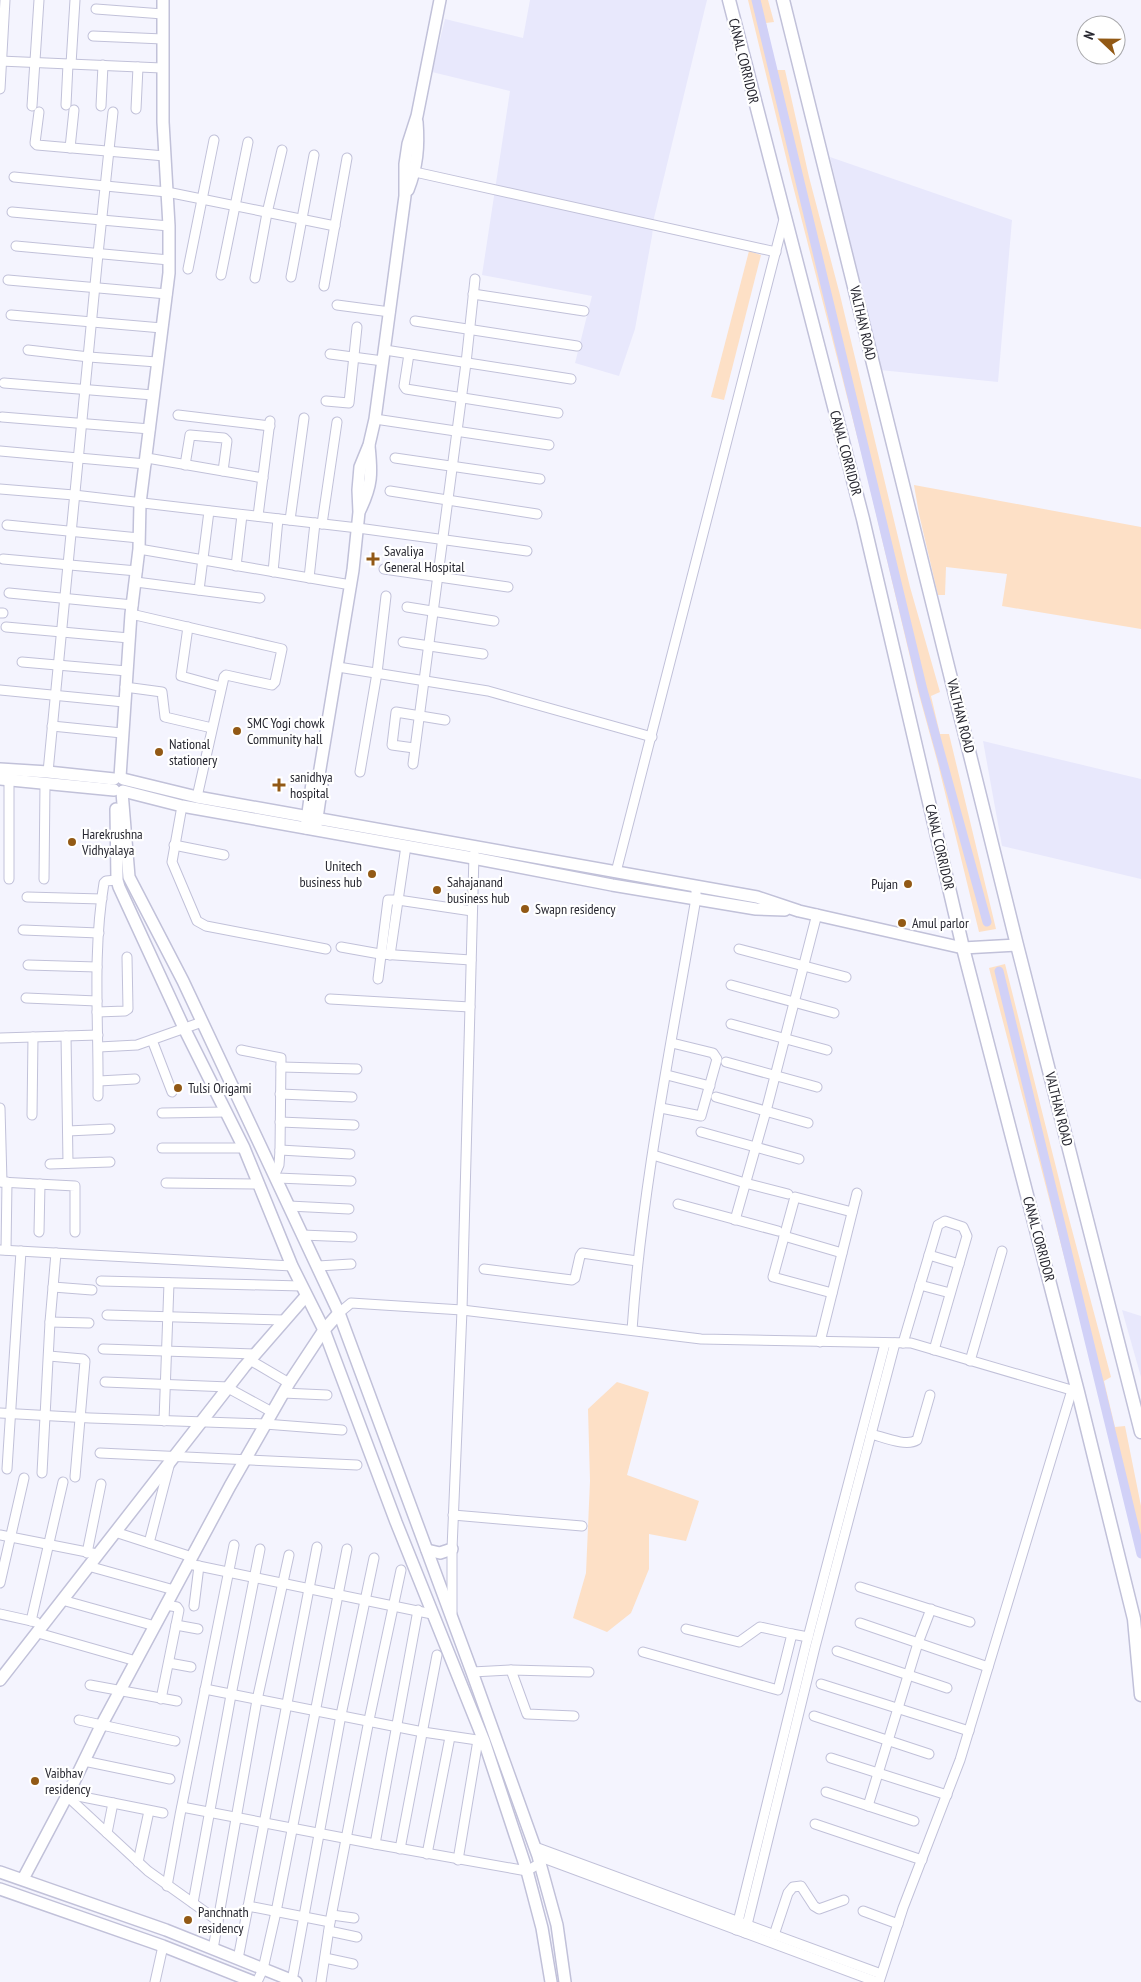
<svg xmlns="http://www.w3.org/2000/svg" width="1141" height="1982" viewBox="0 0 1141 1982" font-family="'PT Sans Narrow',sans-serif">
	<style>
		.built { fill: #e8e8fc }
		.green { fill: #fde0c6 }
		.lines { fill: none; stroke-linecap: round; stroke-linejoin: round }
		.canal { stroke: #d1d1f7; stroke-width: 9 }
		.minor-casing { stroke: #c1c1d9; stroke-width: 11 }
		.tertiary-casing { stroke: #c1c1d9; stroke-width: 14 }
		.secondary-casing { stroke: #c1c1d9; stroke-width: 15 }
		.minor { stroke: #fff; stroke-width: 9 }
		.tertiary { stroke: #fff; stroke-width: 11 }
		.secondary { stroke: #fff; stroke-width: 12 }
		.poi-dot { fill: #925915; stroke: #fff; stroke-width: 2 }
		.labels { text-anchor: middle; stroke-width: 4.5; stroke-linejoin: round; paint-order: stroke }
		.street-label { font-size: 14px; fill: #272730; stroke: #fff }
		.poi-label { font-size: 14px; fill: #272730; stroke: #fff; text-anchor: start }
	</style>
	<rect width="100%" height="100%" fill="#f4f4fe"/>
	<g class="built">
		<polygon points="530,0 707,0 654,218 652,236 635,329 619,376 575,363 592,296 482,275 510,91 432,72 445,19 523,38"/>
		<polygon points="830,157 1012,220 998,382 880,370"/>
		<polygon points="983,741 1141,779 1141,879 1002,846"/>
		<polygon points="1122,1310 1141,1316 1141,1377"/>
	</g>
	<g class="green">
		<polygon points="748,0 768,0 774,22 766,23 776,70 785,70 809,177 840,295 910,587 940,692 931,696 940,734 949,734 996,929 979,932 938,764 918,691 865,467 792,182"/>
		<polygon points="749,251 761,255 724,400 711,397"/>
		<polygon points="914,485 1141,527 1141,629 1002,606 1007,574 946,567 945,595 938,595 919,514"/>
		<polygon points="1005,964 1067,1211 1111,1377 1104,1381 1115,1427 1125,1426 1141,1506 1141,1540 1089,1352 989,968"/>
		<polygon points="617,1382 649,1392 627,1475 699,1501 686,1541 649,1534 649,1569 631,1613 607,1632 573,1618 586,1573 590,1481 588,1409"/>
	</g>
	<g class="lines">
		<g class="canal">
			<polyline points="756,0 923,690 987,922"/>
			<polyline points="999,971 1141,1554"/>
		</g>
		<g class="minor-casing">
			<g id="minor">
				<polyline points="96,9 163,14"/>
				<polyline points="93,36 163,39"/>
				<polyline points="0,61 162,68"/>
				<polyline points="71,64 75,0"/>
				<polyline points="0,89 5,0"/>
				<polyline points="66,105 68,64"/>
				<polyline points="32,106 39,0"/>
				<polyline points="101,106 103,65"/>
				<polyline points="136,109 138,67"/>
				<polyline points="39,112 35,143 37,145 165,156"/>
				<polyline points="70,148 74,110"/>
				<polyline points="415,172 776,252"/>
				<polyline points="14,177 167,192 335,226"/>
				<polyline points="12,212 169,226"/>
				<polyline points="16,246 169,260"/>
				<polyline points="188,269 214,140"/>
				<polyline points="221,275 248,142"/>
				<polyline points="291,277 314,155"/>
				<polyline points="255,278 267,213 282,150"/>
				<polyline points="8,280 167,294"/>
				<polyline points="324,286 347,158"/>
				<polyline points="473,294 584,311"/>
				<polyline points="337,305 390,312"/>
				<polyline points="11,315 162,328"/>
				<polyline points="415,321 577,346"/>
				<polyline points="28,350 89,357 157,362"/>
				<polyline points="385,350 571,379"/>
				<polyline points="330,354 383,361"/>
				<polyline points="409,354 404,386 406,389 558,413"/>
				<polyline points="4,383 153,395"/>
				<polyline points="326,401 349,403 357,327"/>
				<polyline points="178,415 270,426"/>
				<polyline points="2,417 150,429"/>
				<polyline points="375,419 549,445"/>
				<polyline points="0,451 146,464"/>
				<polyline points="147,458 263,478"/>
				<polyline points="395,458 540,479"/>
				<polyline points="185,465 190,435 224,438 227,441 223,471"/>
				<polyline points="0,489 74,495 358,528 527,551"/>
				<polyline points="390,491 537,514"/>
				<polyline points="258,516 270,421"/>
				<polyline points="290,520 304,418"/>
				<polyline points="322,524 337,422"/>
				<polyline points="7,525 139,538"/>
				<polyline points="139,549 351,585"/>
				<polyline points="3,559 137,571"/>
				<polyline points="236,566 242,515"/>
				<polyline points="384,569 508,587"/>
				<polyline points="273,572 278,519"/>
				<polyline points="309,578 315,523"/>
				<polyline points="136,582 260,598"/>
				<polyline points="199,590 209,511"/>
				<polyline points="9,593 133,605"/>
				<polyline points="407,607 494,621"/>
				<polyline points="0,613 3,613"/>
				<polyline points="131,614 282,649 275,682 272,685 226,675 224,677 197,797"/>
				<polyline points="6,627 129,638"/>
				<polyline points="188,627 181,676 221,687"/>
				<polyline points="403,642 483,654"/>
				<polyline points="22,662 127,671"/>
				<polyline points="338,667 488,691 652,737"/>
				<polyline points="125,687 162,692 165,717 212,728"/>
				<polyline points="0,690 124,702"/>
				<polyline points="52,726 122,733"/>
				<polyline points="414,748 392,745 396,712 445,720"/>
				<polyline points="413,764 466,363 475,279"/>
				<polyline points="48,772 98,254 113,112"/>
				<polyline points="360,772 377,673 386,596"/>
				<polyline points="182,806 172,862 197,921 206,926 326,949"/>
				<polyline points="174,845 224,855"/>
				<polyline points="616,872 784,219"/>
				<polyline points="9,879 9,779"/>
				<polyline points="44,879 45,784"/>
				<polyline points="27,897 102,899"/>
				<polyline points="23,930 99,933"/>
				<polyline points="341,947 380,954 471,960"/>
				<polyline points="739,949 846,977"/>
				<polyline points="390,955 406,846"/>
				<polyline points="28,965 97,967"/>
				<polyline points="378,979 388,900 398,900 472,911"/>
				<polyline points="731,985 834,1013"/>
				<polyline points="26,998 97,1001"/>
				<polyline points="330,999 470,1007"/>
				<polyline points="97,1012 125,1011 128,1009 127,957"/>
				<polyline points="731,1024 827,1050"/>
				<polyline points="66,1036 68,1163"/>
				<polyline points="0,1038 98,1035"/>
				<polyline points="152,1040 172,1092"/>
				<polyline points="99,1047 137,1045 202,1022"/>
				<polyline points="241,1050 281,1058 280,1150 279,1165 275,1174"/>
				<polyline points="726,1062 817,1087"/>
				<polyline points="281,1067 357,1069"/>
				<polyline points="667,1075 710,1086"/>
				<polyline points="99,1081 135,1079"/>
				<polyline points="280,1094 352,1097"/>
				<path d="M98 1096C99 1026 92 954 104 883L106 881 117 880"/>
				<polyline points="716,1097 808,1123"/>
				<polyline points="0,1108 2,1182"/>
				<polyline points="661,1108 701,1116 717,1059 713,1053 672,1043"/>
				<polyline points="162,1113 226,1112"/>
				<polyline points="32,1115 33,1037"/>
				<polyline points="280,1122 354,1125"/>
				<polyline points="68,1131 110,1129"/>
				<polyline points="701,1132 799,1159"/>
				<polyline points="162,1148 244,1148"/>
				<polyline points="280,1150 350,1154"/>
				<polyline points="653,1155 745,1183 788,1194"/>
				<polyline points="50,1164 110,1162"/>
				<polyline points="277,1178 351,1181"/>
				<polyline points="0,1182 75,1186 75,1232"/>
				<polyline points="166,1183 259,1184"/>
				<polyline points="678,1204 778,1231"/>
				<polyline points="289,1206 349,1209"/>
				<polyline points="735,1220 766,1111 817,914"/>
				<polyline points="39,1232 40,1184"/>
				<polyline points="302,1235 352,1237"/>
				<polyline points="784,1236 842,1253"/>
				<polyline points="0,1250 292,1266"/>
				<polyline points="6,1250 7,1182"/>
				<polyline points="929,1255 959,1264"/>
				<polyline points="318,1266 351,1264"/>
				<polyline points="484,1269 572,1280 575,1278 580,1256 582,1253 637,1261"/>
				<polyline points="101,1281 301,1286"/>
				<polyline points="920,1285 950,1293"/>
				<polyline points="53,1287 92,1290"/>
				<polyline points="832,1293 773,1277 795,1197 852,1212"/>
				<polyline points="339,1313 351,1303 462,1310 701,1339 911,1343 1078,1392"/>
				<polyline points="107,1315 284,1320"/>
				<polyline points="50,1322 89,1323"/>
				<path d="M632 1330C642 1185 672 1041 696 898V886"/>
				<polyline points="820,1342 857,1193"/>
				<polyline points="903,1343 938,1225 945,1221 963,1227 967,1236 934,1350"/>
				<polyline points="103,1349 255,1354"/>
				<polyline points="49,1356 83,1359 85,1361 75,1477"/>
				<polyline points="250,1360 289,1383"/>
				<polyline points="970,1361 1002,1251"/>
				<polyline points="105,1382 229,1387"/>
				<polyline points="228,1388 272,1412"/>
				<polyline points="283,1393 327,1395"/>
				<polyline points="0,1413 90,1418 265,1424 342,1430"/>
				<polyline points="164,1421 169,1283"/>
				<path d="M871 1434C883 1437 906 1447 917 1440L930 1395"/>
				<polyline points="100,1453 357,1465"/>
				<polyline points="7,1469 21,1251"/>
				<polyline points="42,1473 50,1322 56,1253"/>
				<polyline points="453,1515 582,1526"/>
				<polyline points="115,1532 192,1557"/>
				<polyline points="0,1535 97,1554"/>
				<polyline points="149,1543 169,1466"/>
				<polyline points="87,1553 101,1484"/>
				<polyline points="189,1564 432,1614"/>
				<polyline points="88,1566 174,1590"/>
				<polyline points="0,1583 24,1478"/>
				<polyline points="860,1587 970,1622"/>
				<polyline points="62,1600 155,1626"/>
				<polyline points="194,1606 199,1566"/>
				<polyline points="452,1613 452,1549 462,1310 474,854"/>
				<polyline points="0,1614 36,1622"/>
				<polyline points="31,1621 63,1482"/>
				<polyline points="860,1623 988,1667"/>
				<polyline points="176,1625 198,1629"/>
				<polyline points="686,1629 739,1642 760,1627 792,1634"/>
				<polyline points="38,1633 136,1661"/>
				<polyline points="837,1651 947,1688"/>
				<polyline points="643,1652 778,1690 792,1634 808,1637"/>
				<polyline points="169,1663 191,1667"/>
				<polyline points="511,1670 527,1714 574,1716"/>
				<polyline points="472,1672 511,1670 589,1672"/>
				<polyline points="821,1684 969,1731"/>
				<polyline points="90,1685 177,1701"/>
				<polyline points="205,1689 423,1732 484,1741"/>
				<polyline points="161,1699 179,1610 177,1607 166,1605"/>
				<polyline points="814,1716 929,1754"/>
				<polyline points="79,1720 175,1741"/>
				<polyline points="831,1758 947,1795"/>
				<polyline points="84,1761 170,1779"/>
				<polyline points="826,1792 914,1821"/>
				<polyline points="68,1794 163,1813"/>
				<polyline points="67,1796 148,1871 218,1921"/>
				<polyline points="868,1806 918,1643 931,1609"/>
				<polyline points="182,1807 375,1844 527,1871 540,1863"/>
				<polyline points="815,1824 922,1860"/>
				<polyline points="107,1833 113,1803"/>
				<polyline points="375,1844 418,1610"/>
				<polyline points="535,1847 881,1974"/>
				<polyline points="400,1849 437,1655"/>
				<polyline points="427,1854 450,1737"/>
				<polyline points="538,1856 877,1982"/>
				<polyline points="458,1860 478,1740"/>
				<polyline points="138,1862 149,1811"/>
				<polyline points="167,1886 180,1815 234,1545"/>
				<polyline points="193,1903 231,1695 260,1549"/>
				<polyline points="248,1906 330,1922"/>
				<polyline points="863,1911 898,1924"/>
				<polyline points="332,1915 354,1918"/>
				<polyline points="736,1930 806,1645 885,1344"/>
				<polyline points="329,1931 357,1937"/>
				<polyline points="745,1933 815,1647 895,1343"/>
				<polyline points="774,1935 788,1893 793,1887 801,1886 814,1906 819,1909 844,1900"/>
				<polyline points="213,1949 257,1700 289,1555"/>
				<polyline points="325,1958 353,1964"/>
				<polyline points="238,1959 317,1547"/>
				<polyline points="292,1981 341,1715 374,1558"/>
				<polyline points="155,1982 163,1946"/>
				<polyline points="257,1982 263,1969 276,1912 347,1549"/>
				<polyline points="321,1982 330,1922 369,1720 401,1570"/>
				<polyline points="879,1982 903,1908 960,1760 1072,1390"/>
			</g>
		</g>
		<g class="tertiary-casing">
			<g id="tertiary">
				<path d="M408 190C417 167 419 147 417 122"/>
				<path d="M360 510C372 485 372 474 369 446"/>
				<polyline points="0,769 48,772 114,779"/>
				<polyline points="120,777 131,614 139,549 140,503 169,273 169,226 163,122 163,0"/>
				<polyline points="0,779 114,790"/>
				<polyline points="123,779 197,797 757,897 799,911 963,948 1017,945"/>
				<polyline points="123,791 182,806 473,858 612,885 756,909 785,910"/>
				<polyline points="122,792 129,877 183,981 339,1313 472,1672 538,1856 557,1925 565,1982"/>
				<polyline points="116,809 117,880 119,887 184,1028 244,1148 292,1266 324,1330 396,1522 484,1741 527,1871 542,1928 551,1982"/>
				<polyline points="316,825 322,784 319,775"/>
				<polyline points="306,828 312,783 319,775 353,570 359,512 358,490 360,467 369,445 375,419 405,196 405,164 408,144 417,116 440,0"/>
				<polyline points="427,1550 440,1553 452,1549"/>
				<polyline points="0,1680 244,1367 306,1296"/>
				<polyline points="0,1872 166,1930 296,1982"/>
				<polyline points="23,1879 68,1794 101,1726 230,1486 289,1383 324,1330 339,1313"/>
				<polyline points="0,1889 163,1946 254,1982"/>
			</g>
		</g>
		<g class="secondary-casing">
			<g id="secondary">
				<polyline points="729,0 863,519 963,948 1078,1392 1134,1619 1141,1695"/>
				<polyline points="783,0 1017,945 1141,1432"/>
			</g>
		</g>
		<use href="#minor" class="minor"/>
		<use href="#tertiary" class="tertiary"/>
		<use href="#secondary" class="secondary"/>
	</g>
	<g class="poi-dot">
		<path d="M370.5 551.5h5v5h5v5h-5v5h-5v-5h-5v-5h5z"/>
		<circle cx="237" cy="731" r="5"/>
		<circle cx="159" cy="752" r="5"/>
		<path d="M276.5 777.5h5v5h5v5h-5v5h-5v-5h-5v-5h5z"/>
		<circle cx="72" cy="842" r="5"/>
		<circle cx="372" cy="874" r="5"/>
		<circle cx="908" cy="884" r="5"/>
		<circle cx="437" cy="890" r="5"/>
		<circle cx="525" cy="909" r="5"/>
		<circle cx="902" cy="923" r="5"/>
		<circle cx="178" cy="1088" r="5"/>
		<circle cx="35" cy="1781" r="5"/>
		<circle cx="188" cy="1920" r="5"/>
	</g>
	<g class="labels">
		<g class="street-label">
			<text transform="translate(744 61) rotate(76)" y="5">CANAL CORRIDOR</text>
			<text transform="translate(863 323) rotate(77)" y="5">VALTHAN ROAD</text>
			<text transform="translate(846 453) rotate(75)" y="5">CANAL CORRIDOR</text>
			<text transform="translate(961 716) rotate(76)" y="5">VALTHAN ROAD</text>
			<text transform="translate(940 847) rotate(77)" y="5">CANAL CORRIDOR</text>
			<text transform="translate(1059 1109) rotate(76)" y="5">VALTHAN ROAD</text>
			<text transform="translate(1039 1239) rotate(75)" y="5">CANAL CORRIDOR</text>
		</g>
		<g class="poi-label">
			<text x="384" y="556">Savaliya<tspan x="384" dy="16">General Hospital</tspan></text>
			<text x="247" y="728">SMC Yogi chowk<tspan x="247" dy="16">Community hall</tspan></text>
			<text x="169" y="749">National<tspan x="169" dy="16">stationery</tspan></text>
			<text x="290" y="782">sanidhya<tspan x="290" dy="16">hospital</tspan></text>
			<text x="82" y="839">Harekrushna<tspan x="82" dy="16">Vidhyalaya</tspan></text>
			<text x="362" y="871" text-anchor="end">Unitech<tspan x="362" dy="16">business hub</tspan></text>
			<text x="447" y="887">Sahajanand<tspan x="447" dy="16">business hub</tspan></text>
			<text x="898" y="889" text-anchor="end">Pujan</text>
			<text x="535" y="914">Swapn residency</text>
			<text x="912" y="928">Amul parlor</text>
			<text x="188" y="1093">Tulsi Origami</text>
			<text x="45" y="1778">Vaibhav<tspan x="45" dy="16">residency</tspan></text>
			<text x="198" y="1917">Panchnath<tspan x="198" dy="16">residency</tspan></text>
		</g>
	</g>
	<g transform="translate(1101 40) rotate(292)"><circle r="24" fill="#ffffff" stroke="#a9a9ac"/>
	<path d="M0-4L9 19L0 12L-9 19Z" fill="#925915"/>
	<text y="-8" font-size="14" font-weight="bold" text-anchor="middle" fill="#272730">N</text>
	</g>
</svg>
